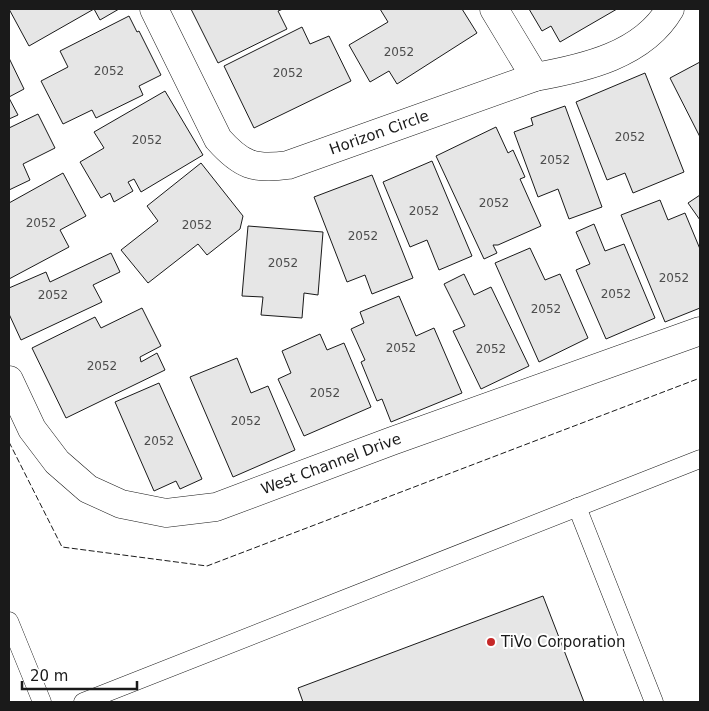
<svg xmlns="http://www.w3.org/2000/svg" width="709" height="711" viewBox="0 0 709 711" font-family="'DejaVu Sans',sans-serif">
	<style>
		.building { fill: #e6e6e6; stroke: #1a1a1a }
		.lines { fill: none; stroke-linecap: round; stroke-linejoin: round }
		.service-casing { stroke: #1a1a1a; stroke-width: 19 }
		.minor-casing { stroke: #1a1a1a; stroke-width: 29 }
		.service { stroke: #fff; stroke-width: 18 }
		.minor { stroke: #fff; stroke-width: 28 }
		.fence { stroke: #1a1a1a; stroke-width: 1; stroke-dasharray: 6 2.5; stroke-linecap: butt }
		.poi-dot { fill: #c62828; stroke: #fff; stroke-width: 2 }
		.labels { text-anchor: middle; stroke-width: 4; stroke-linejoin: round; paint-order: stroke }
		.number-label { font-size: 12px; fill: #4d4d4d }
		.street-label { font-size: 15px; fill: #1a1a1a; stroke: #fff }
		.poi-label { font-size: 15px; fill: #1a1a1a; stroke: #fff; text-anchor: start }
	</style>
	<rect width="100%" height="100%" fill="#fff"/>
	<g class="building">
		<polygon points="9,9 119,9 100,20 94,9 29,46"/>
		<polygon points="191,9 283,9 278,11 287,29 218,63"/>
		<polygon points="380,9 462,9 477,33 397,84 389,71 370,82 349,45 388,22"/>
		<polygon points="529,9 617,9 560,42 551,26 542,31"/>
		<polygon points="129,16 137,32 139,31 161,75 139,86 143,95 96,118 92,110 63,124 41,81 68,67 60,51"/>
		<polygon points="302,27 310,44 329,36 351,81 254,128 224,66"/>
		<polygon points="9,58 24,89 9,97"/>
		<polygon points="700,62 700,137 670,78"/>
		<polygon points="645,73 684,172 633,193 625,173 607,180 576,102"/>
		<polygon points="165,91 203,155 141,192 134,179 128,182 133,191 114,202 110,193 101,198 80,162 104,148 94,132"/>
		<polygon points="9,98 18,115 9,119"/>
		<polygon points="565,106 602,207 569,219 558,189 538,197 514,132 533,125 531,118"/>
		<polygon points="38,114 55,148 23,164 30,180 9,190 9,128"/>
		<polygon points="496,127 508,153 513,150 525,177 520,179 541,226 498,245 493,245 497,253 484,259 436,156"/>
		<polygon points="432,161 472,256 439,270 427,240 410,247 383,182"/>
		<polygon points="201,163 243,216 240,229 207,255 198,244 148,283 121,250 158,221 147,206"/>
		<polygon points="63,173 86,216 60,230 69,247 9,279 9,203"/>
		<polygon points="372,175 413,278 372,294 365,275 347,282 314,197"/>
		<polygon points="700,195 700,220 688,203"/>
		<polygon points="660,200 668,220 685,213 700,249 700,308 665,322 621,215"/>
		<polygon points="594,224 605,251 624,244 655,318 606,339 576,270 590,264 576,232"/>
		<polygon points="248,226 323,232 318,295 304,293 302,318 261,315 263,297 242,296"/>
		<polygon points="530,248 545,280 560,274 588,338 539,362 495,263"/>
		<polygon points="111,253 120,272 93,285 102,302 21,340 9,314 9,288 46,272 50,282"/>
		<polygon points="464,274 474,295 491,287 529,366 481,389 453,331 465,326 444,284"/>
		<polygon points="399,296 416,336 434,328 462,393 391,422 382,399 377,401 361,362 365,360 351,329 364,323 360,312"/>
		<polygon points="142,308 161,346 140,357 141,362 157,353 165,370 66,418 32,348 95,317 101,328"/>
		<polygon points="320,334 327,350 344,343 371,407 304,436 278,379 291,373 282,351"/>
		<polygon points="237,358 251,393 268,386 295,450 233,477 190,377"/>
		<polygon points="159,383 202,479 180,489 176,481 154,491 115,402"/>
		<polygon points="543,596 584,702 303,702 298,688"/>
	</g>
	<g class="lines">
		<g class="service-casing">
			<g id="service">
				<polyline points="577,507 654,702"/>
				<polyline points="9,621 42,702"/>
				<polyline points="83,702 700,459"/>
			</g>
		</g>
		<g class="minor-casing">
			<g id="minor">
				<path id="s1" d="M154 9 218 139C241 165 254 170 288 165L535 77C585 68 643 55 670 9"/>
				<polyline points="494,9 535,77"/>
				<path id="s2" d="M9 380 32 429 57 462 88 489 121 504 166 513 216 507 392 441 700 331"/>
			</g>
		</g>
		<use href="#service" class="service"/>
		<use href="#minor" class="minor"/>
		<polyline class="fence" points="9,442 62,547 207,566 700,378"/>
	</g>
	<circle class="poi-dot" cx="491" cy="642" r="5"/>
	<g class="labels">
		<g class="number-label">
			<text x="399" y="56">2052</text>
			<text x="109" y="75">2052</text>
			<text x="288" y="77">2052</text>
			<text x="630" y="141">2052</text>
			<text x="147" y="144">2052</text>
			<text x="555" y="164">2052</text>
			<text x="494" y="207">2052</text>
			<text x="424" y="215">2052</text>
			<text x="41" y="227">2052</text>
			<text x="197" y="229">2052</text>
			<text x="363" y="240">2052</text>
			<text x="283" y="267">2052</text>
			<text x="674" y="282">2052</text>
			<text x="616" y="298">2052</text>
			<text x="53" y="299">2052</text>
			<text x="546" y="313">2052</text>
			<text x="401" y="352">2052</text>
			<text x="491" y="353">2052</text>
			<text x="102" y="370">2052</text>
			<text x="325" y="397">2052</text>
			<text x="246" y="425">2052</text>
			<text x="159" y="445">2052</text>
		</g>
		<g class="street-label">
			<text dy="5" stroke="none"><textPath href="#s1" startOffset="321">Horizon Circle</textPath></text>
			<text dy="5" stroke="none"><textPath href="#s2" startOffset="392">West Channel Drive</textPath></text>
		</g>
		<g class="poi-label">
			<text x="501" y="647">TiVo Corporation</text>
		</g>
	</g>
	<rect width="709" height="711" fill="none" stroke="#1a1a1a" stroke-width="20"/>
	<path d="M22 681v8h115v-8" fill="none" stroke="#1a1a1a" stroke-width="2.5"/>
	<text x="30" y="681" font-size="15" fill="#1a1a1a" stroke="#ffffff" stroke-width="4" paint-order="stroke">20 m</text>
</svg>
